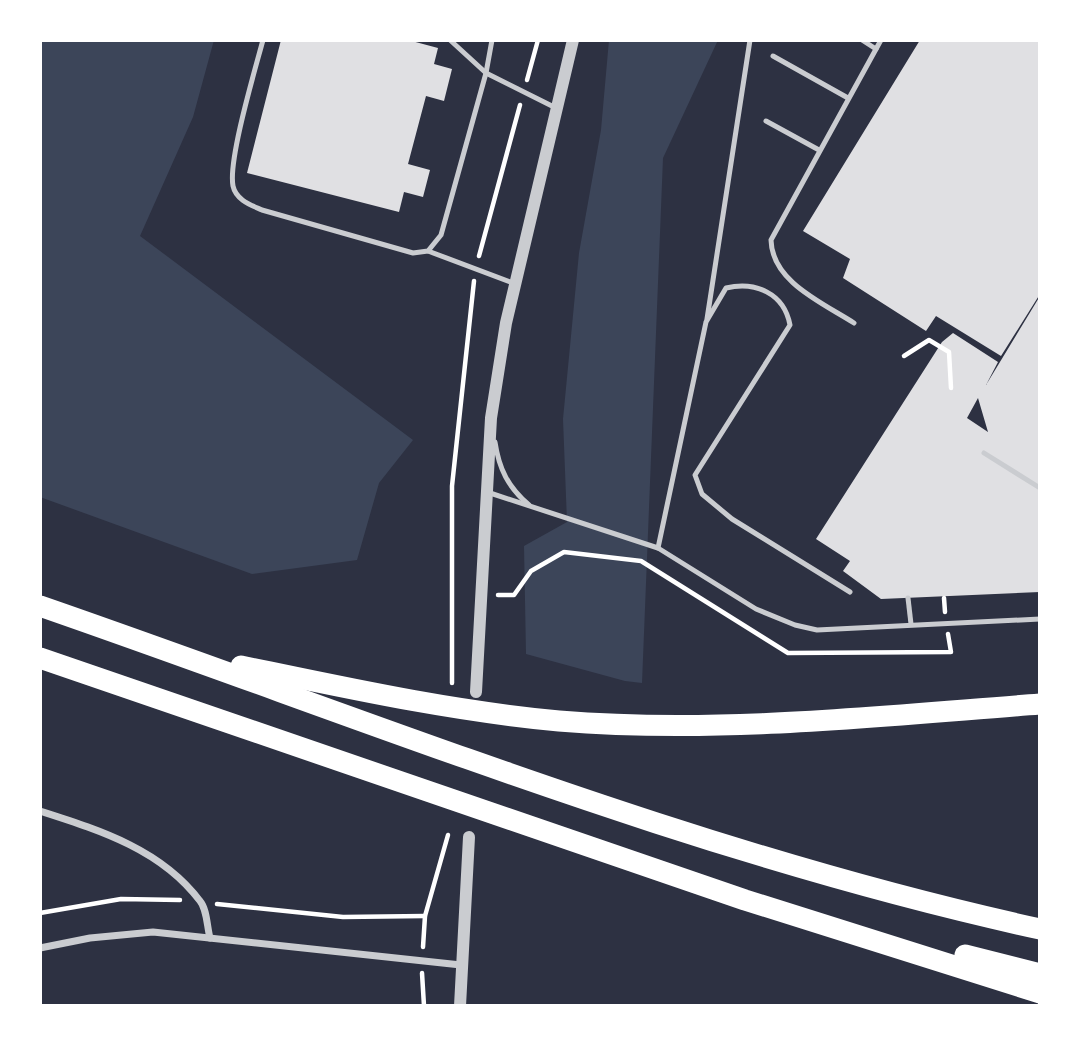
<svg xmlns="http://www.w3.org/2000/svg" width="1080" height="1046" viewBox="0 0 1080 1046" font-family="'DejaVu Sans',sans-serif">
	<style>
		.green { fill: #3c4559 }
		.building { fill: #e0e0e3; fill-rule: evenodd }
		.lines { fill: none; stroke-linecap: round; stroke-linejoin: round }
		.path { stroke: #fff; stroke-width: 4.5 }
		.service { stroke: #caccd0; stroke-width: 5 }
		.minor { stroke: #caccd0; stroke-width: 7 }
		.tertiary { stroke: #caccd0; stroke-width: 12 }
		.motorway { stroke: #fff; stroke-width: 21 }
	</style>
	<rect width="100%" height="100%" fill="#2d3142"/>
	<g class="green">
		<polygon points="40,40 214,40 193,117 140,236 413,440 379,483 357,560 252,574 40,497"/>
		<polygon points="609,40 718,40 663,158 642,683 625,681 526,654 524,546 567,522 563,419 579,253 601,130"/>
	</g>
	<g class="building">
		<polygon points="281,40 408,40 438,48 434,64 452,69 444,101 426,96 408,164 430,170 423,197 404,192 399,212 247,173"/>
		<polygon points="920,40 1040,40 1040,294 1001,356 936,316 926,331 843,278 850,259 803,231"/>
		<path d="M1040 296V592L881 599 843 571 850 561 816 539 942 342 953 333 998 362 986 385ZM978 398 988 432 967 418Z"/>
	</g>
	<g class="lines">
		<g class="path">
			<polyline points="527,80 538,40"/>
			<polyline points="479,256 520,105"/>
			<polyline points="904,356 929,340 949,352 951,388"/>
			<polyline points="498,595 514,595 531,571 564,552 641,561 788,653 951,652 948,634"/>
			<polyline points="944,598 945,612"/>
			<polyline points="452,683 452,486 474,281"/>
			<polyline points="217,904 343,917 425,916"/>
			<polyline points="40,913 121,899 180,900"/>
			<polyline points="423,947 425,916 448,835"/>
			<polyline points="422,973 424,1006"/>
		</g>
		<g class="service">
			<path d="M263 40C255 70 228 160 233 186 236 200 251 205 262 210L413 253 428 251 441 235 486 73 492 40"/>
			<polyline points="450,40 486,73 556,108"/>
			<polyline points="862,40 876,49"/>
			<polyline points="773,56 848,98"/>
			<polyline points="766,121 819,150"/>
			<polyline points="428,251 513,283"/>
			<polyline points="707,319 750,40"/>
			<path d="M854 323C823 303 772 282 771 240L881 40"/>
			<path d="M495 442C499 469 508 487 529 505"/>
			<polyline points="984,453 1040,488"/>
			<polyline points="487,492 658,548 756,609 795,625 817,630 1040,619"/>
			<path d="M658 548 706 322 726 288C755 281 784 293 790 325L695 475 702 494 732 519 850 592"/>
			<polyline points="908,598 911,624"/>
		</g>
		<g class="minor">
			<path d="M40 811C99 830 161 849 200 901 207 909 207 927 210 938"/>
			<polyline points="40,948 90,938 153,932 461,965"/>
		</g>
		<g class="tertiary">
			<polyline points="476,692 491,418 506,323 573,40"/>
			<polyline points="460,1006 469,837"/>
		</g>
		<g class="motorway">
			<path d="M40 606C372 721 696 854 1040 929"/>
			<polyline points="40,658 745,900 1040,993"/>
			<path d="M241 666C347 688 451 711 559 721 719 734 881 716 1040 704"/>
			<polyline points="965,955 1040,974"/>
		</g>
	</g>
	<rect width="1080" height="1046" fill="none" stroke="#ffffff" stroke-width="84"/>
</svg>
